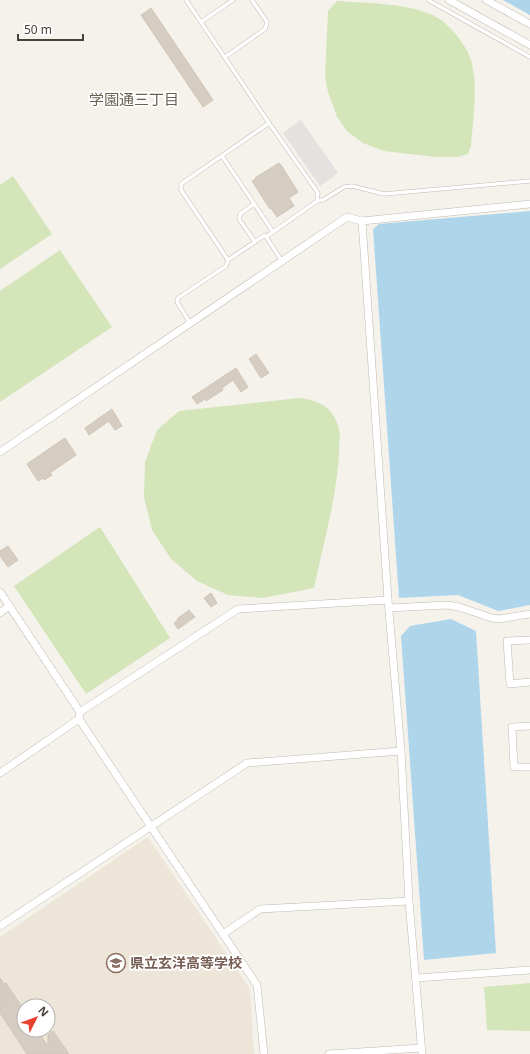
<svg xmlns="http://www.w3.org/2000/svg" width="530" height="1054" viewBox="0 0 530 1054" font-family="'Noto Sans','Noto Sans JP',sans-serif">
	<style>
		.education { fill: #ede6d8; fill-rule: evenodd }
		.green { fill: #d3e5b9 }
		.parking { fill: #e4e2e0 }
		.water { fill: #afd5eb }
		.building { fill: #d6cdc2; stroke: #d0c5b6 }
		.lines { fill: none; stroke-linecap: round; stroke-linejoin: round }
		.lane-casing { stroke: #c0b9af; stroke-width: 4.5 }
		.street-casing { stroke: #c0b9af; stroke-width: 8 }
		.lane { stroke: #fff; stroke-width: 3.5 }
		.street { stroke: #fff; stroke-width: 7 }
		.labels { text-anchor: middle; stroke-width: 3.5; stroke-linejoin: round; paint-order: stroke }
		.education-label { font-size: 14px; font-weight: bold; fill: #785e54; stroke: #fff; text-anchor: start }
		.neighbourhood-label { font-size: 15px; fill: #6b6052; stroke: #fff }
	</style>
	<rect width="100%" height="100%" fill="#f5f2ec"/>
	<path class="education" d="M148 837 250 989 254 1054H0V937ZM24 1006H48V1030H24Z"/>
	<g class="green">
		<path d="M337 1C366 3 413 3 438 18 446 23 452 30 458 37 464 45 470 54 472 64 478 89 473 120 471 146L468 154 458 157H435L384 151 363 143 347 131 337 117 328 92 325 77 328 11Z"/>
		<polygon points="13,176 52,234 0,269 0,185"/>
		<polygon points="60,250 112,327 0,402 0,291"/>
		<path d="M299 398C317 400 333 406 338 426 341 434 339 444 339 453 337 496 323 545 314 588L263 598 228 595 197 581 171 559 152 530 144 497 145 462 157 430 179 411Z"/>
		<polygon points="100,527 170,638 86,694 14,586"/>
		<polygon points="530,983 530,1031 487,1030 484,987"/>
	</g>
	<polygon class="parking" points="301,120 338,173 320,186 283,133"/>
	<g class="water">
		<polygon points="503,0 530,0 530,15"/>
		<polygon points="530,211 530,605 498,611 458,595 399,598 373,229 379,224"/>
		<polygon points="451,619 476,631 496,953 424,960 401,636 410,626"/>
	</g>
	<g class="building">
		<polygon points="151,8 213,100 203,107 141,15"/>
		<polygon points="279,163 280,165 281,165 298,192 289,198 294,206 277,217 271,208 270,209 252,181 256,179 255,178"/>
		<polygon points="256,354 269,373 261,378 249,359"/>
		<polygon points="236,368 248,387 241,392 233,380 222,388 223,390 206,401 205,399 197,404 192,397"/>
		<polygon points="112,409 122,426 115,430 109,421 89,435 85,428"/>
		<polygon points="65,438 76,455 50,473 52,475 44,480 43,478 38,481 27,464"/>
		<polygon points="8,546 18,560 8,567 0,556 0,551"/>
		<polygon points="211,593 217,603 211,607 204,598"/>
		<polygon points="189,610 195,617 178,629 174,623 178,620 177,619"/>
		<polygon points="0,978 4,984 6,983 24,1010 24,1030 37,1030 48,1047 48,1035 53,1031 69,1054 27,1054 0,1013"/>
	</g>
	<g class="lines">
		<g class="lane-casing">
			<g id="lane">
				<polyline points="186,0 269,123 181,184 181,190 228,260 265,235 282,261"/>
				<polyline points="428,0 530,57"/>
				<polyline points="201,22 233,0"/>
				<polyline points="225,57 265,29 267,22 252,0"/>
				<polyline points="269,123 318,193 317,201"/>
				<polyline points="222,156 273,232"/>
				<polyline points="254,204 240,214 239,219 255,242"/>
				<polyline points="266,237 317,201 323,200 344,187 352,186 384,194 530,181"/>
				<polyline points="190,323 177,302 178,298 226,266 228,260"/>
			</g>
		</g>
		<g class="street-casing">
			<g id="street">
				<polyline points="449,0 530,45"/>
				<polyline points="486,0 530,24"/>
				<polyline points="362,221 388,600 401,751 409,901 422,1054"/>
				<polyline points="0,452 347,217 362,221 530,204"/>
				<polyline points="0,592 80,712 79,719 257,985 264,1054"/>
				<polyline points="389,608 447,605 459,607 492,618 499,619 530,614"/>
				<polyline points="0,613 9,606"/>
				<polyline points="530,640 507,641 510,684 530,682"/>
				<polyline points="80,712 238,609 388,600"/>
				<polyline points="530,726 512,727 514,767 530,767"/>
				<polyline points="0,773 79,719"/>
				<polyline points="0,926 247,763 401,751"/>
				<polyline points="223,934 260,909 409,901"/>
				<polyline points="416,978 530,970"/>
				<polyline points="329,1054 421,1048"/>
			</g>
		</g>
		<use href="#lane" class="lane"/>
		<use href="#street" class="street"/>
	</g>
	<defs>
		<g id="school-ring" transform="scale(1)"><circle r="9.5" fill="#fff" stroke="#8d6e63" stroke-width="1.5"/><path d="M0-5L7-2L0 1L-7-2ZM-4 1L0 2.5L4 1V4Q0 6-4 4Z" fill="#8d6e63"/></g>
	</defs>
	<g fill-rule="evenodd">
		<use href="#school-ring" x="116" y="963"/>
	</g>
	<g class="labels">
		<g class="education-label">
			<text x="130" y="968">県立玄洋高等学校</text>
		</g>
		<g class="neighbourhood-label">
			<text x="134" y="105">学園通三丁目</text>
		</g>
	</g>
	<g transform="translate(36 1018) rotate(48)"><circle r="19" fill="#ffffff" stroke="#b6b3b0"/>
	<path d="M0-3L7 15L0 10L-7 15Z" fill="#e84330"/>
	<text y="-6" font-size="11" font-weight="bold" text-anchor="middle" fill="#49423a">N</text>
	</g>
	<path d="M18 34v6h65v-6" fill="none" stroke="#49423a" stroke-width="2"/>
	<text x="24" y="34" font-size="12" fill="#49423a" stroke="#ffffff" stroke-width="3" paint-order="stroke">50 m</text>
</svg>
